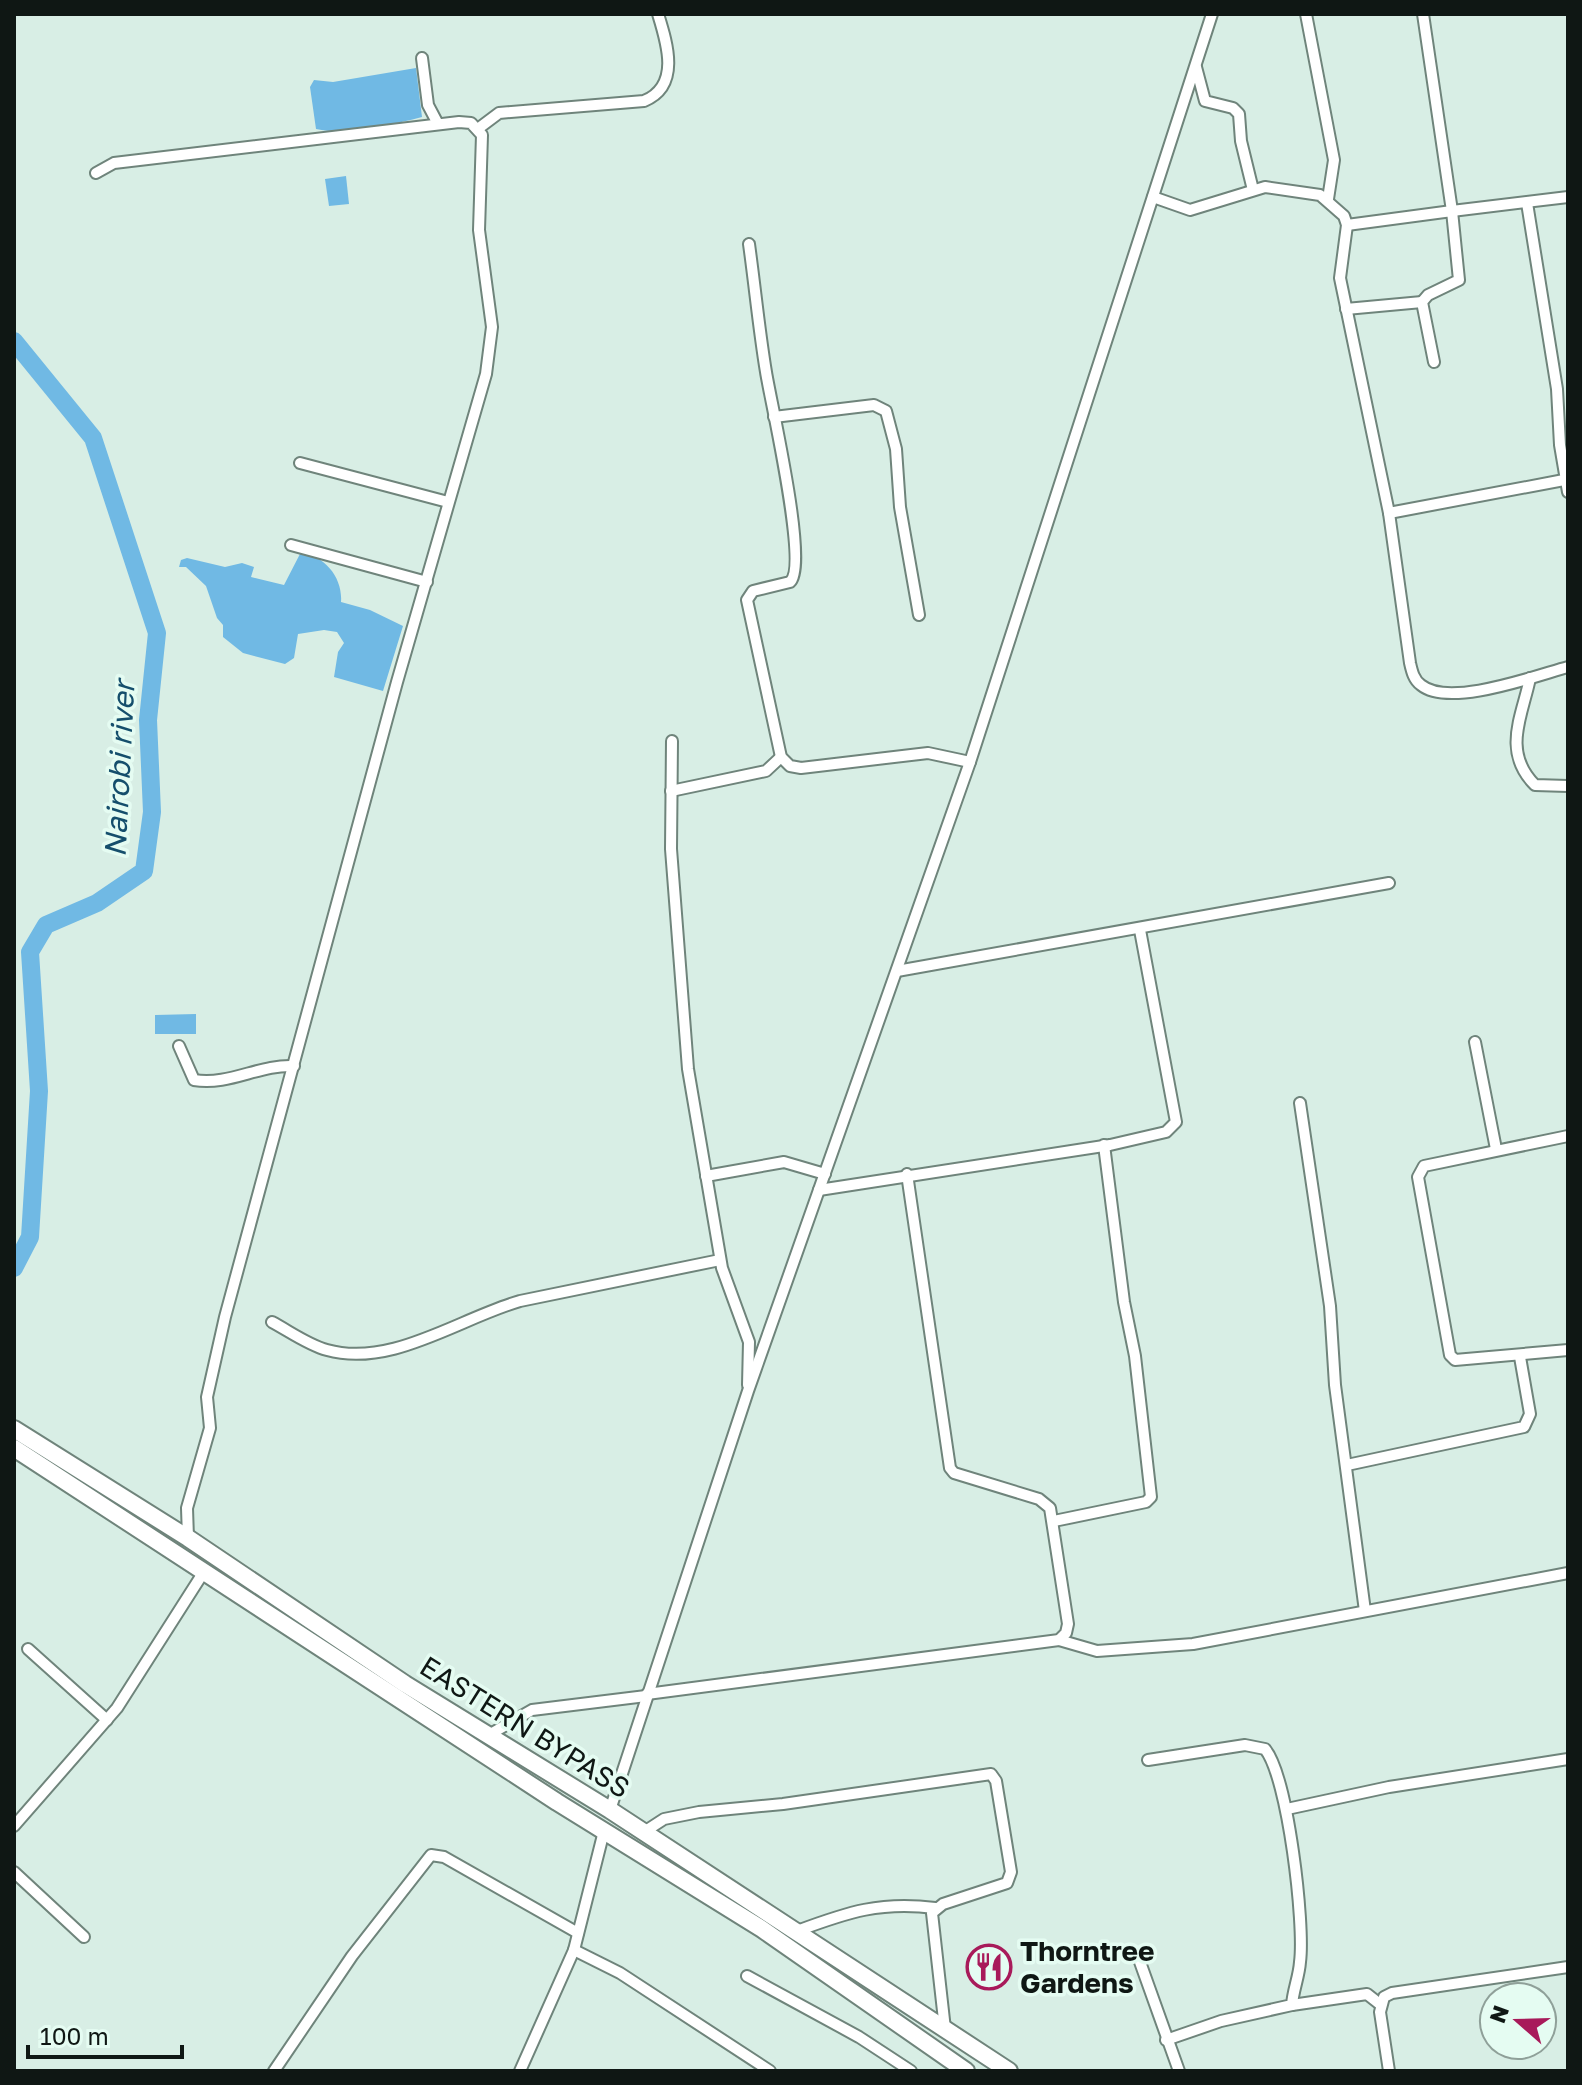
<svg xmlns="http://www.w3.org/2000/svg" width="1582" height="2085" viewBox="0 0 1582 2085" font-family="'Golos Text',sans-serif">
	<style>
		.water { fill: #70b9e4 }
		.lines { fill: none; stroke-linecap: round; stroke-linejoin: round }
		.river { stroke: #70b9e4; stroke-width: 18 }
		.street-casing { stroke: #6f847b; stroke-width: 14 }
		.primary-casing { stroke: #6f847b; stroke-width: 20 }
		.street { stroke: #fff; stroke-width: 10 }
		.primary { stroke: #fff; stroke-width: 16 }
		.labels { text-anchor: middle; stroke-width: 7; stroke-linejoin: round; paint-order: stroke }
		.street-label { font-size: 28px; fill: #0f1714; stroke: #e5fcf2 }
		.poi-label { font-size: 28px; font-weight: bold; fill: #0f1714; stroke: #e5fcf2; text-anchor: start }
		.water-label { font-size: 30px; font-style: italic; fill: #154e6c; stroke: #e5fcf2 }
	</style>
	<rect width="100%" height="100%" fill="#d8eee5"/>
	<g class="water">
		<path d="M416 68 422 117C390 125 349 136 316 129L310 87 314 80 333 82Z"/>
		<polygon points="346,176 349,204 329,206 325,179"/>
		<path d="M301 552C325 556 343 578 341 602L370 610 403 626 383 691 334 677 338 652 344 643 337 632 324 630 298 634 294 658 285 664 243 653 223 637V625L217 618 206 586 186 567H179L181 560 187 558 225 567 242 563 254 567 251 577 284 585Z"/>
		<polygon points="196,1014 196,1034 155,1034 155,1015"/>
	</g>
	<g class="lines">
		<polyline class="river" points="14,341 93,438 157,633 148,720 152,812 144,871 97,903 46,925 30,952 39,1091 30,1237 14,1268"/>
		<g class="street-casing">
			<g id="street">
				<polyline points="1306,14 1334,160 1328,199"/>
				<polyline points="1423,14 1452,211 1568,197"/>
				<polyline points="422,58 428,105 438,124"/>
				<polyline points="1196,67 1205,101 1233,108 1239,114 1241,141 1253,190"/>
				<path d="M479 128 499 113 644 101C681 86 667 43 658 14"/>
				<polyline points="96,173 114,163 459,122 471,123 482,135 479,230 492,327 486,374 397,682 225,1317 207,1397 210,1428 187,1508 188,1538"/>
				<polyline points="1153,197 1190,210 1265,187 1320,195 1344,216 1347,225 1340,278 1389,513 1564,480"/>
				<polyline points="1527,203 1557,389 1560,445 1568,492"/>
				<polyline points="1347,225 1452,211 1459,280 1428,295 1422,302 1434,362"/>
				<path d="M749 244C755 287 759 330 766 372 771 404 809 565 790 582L753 591 747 600 781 757 790 766 801 768 928 753 970 762"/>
				<polyline points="1346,309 1422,302"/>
				<polyline points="774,417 874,405 886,411 896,449 900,507 919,615"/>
				<polyline points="300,463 448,502"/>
				<path d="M1389 513 1410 663C1412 672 1414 680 1421 685 1449 708 1535 676 1568 667"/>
				<polyline points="291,545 427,582"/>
				<path d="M1530 678C1523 714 1501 751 1535 785L1568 786"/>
				<polyline points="672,741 671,849 688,1069 722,1268 749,1342 748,1385"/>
				<polyline points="671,791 766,771 781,757"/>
				<polyline points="897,971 1389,883"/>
				<polyline points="1475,1042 1496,1149"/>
				<path d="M179 1046 194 1080C229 1086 260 1064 294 1066"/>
				<polyline points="1300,1103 1330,1306 1335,1385 1365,1611"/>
				<polyline points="1568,1136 1424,1166 1418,1177 1450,1355 1455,1360 1568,1350"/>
				<polyline points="706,1176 784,1162 825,1174"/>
				<polyline points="819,1190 1110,1145 1166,1132 1176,1122 1140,930"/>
				<path d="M272 1322C289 1331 308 1345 327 1350 391 1368 458 1319 520 1301L720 1260"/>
				<polyline points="1347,1465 1524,1427 1530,1414 1520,1357"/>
				<polyline points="1054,1521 1146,1502 1151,1497 1135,1356 1124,1302 1104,1145"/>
				<polyline points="1059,1640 1097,1651 1193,1644 1568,1573"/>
				<polyline points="28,1649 107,1720"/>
				<polyline points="647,1694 1059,1640 1066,1633 1068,1624 1050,1508 1039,1499 954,1473 950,1468 907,1174"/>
				<polyline points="487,1736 532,1710 646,1696"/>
				<path d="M1148 1760 1245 1745 1265 1749C1288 1777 1305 1924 1300 1962 1299 1977 1293 1990 1292 2005L1221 2021 1166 2040"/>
				<polyline points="1287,1809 1389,1787 1568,1759"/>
				<polyline points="610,1810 748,1391 970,762 1212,14"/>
				<polyline points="14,1826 117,1708 205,1570"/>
				<polyline points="644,1832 664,1819 699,1812 783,1804 991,1774 996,1781 1011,1872 1007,1883 943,1904 932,1913 945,2029"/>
				<polyline points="14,1872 84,1937"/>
				<path d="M797 1931C848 1912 881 1901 935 1908"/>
				<polyline points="574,1950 620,1973 770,2071"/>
				<polyline points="1140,1962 1179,2071"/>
				<polyline points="747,1976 859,2037 911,2071"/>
				<polyline points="1292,2005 1367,1994 1381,2005"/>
				<polyline points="274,2071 352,1956 431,1855 444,1857 578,1933"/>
				<polyline points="520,2071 574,1950 604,1831"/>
				<polyline points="1389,2071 1380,2012 1384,1997 1392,1993 1568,1967"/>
			</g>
		</g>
		<g class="primary-casing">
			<g id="primary">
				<polyline points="14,1429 188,1538 405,1684 610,1810 1009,2071"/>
				<polyline points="14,1448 557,1802 762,1929 966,2071"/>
			</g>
		</g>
		<use href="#street" class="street"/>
		<use href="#primary" class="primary"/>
	</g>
	<defs>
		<g id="restaurant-ring" transform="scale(2.3)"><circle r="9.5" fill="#e5fcf2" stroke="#a81a5a" stroke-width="1.5"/><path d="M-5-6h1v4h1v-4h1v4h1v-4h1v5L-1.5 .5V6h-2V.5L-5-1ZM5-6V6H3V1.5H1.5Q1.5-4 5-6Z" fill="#a81a5a"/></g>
	</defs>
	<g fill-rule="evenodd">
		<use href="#restaurant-ring" x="989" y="1967"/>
	</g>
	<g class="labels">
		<g class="street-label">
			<text transform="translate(525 1727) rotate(32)" y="10">EASTERN BYPASS</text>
		</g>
		<g class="poi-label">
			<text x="1020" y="1961">Thorntree<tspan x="1020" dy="32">Gardens</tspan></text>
		</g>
		<g class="water-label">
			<text transform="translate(120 769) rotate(-87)" y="10">Nairobi river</text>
		</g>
	</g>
	<rect width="1582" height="2085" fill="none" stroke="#0f1714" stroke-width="32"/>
	<g transform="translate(1518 2021) rotate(290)"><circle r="38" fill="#e5fcf2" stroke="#8fa099" stroke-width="2"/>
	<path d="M0-6L14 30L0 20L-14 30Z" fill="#a81a5a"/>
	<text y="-12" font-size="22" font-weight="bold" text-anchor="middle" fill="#0f1714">N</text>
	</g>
	<path d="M28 2045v12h154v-12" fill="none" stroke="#0f1714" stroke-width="4"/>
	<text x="40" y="2045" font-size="24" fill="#0f1714" stroke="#e5fcf2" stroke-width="6" paint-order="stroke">100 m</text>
</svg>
